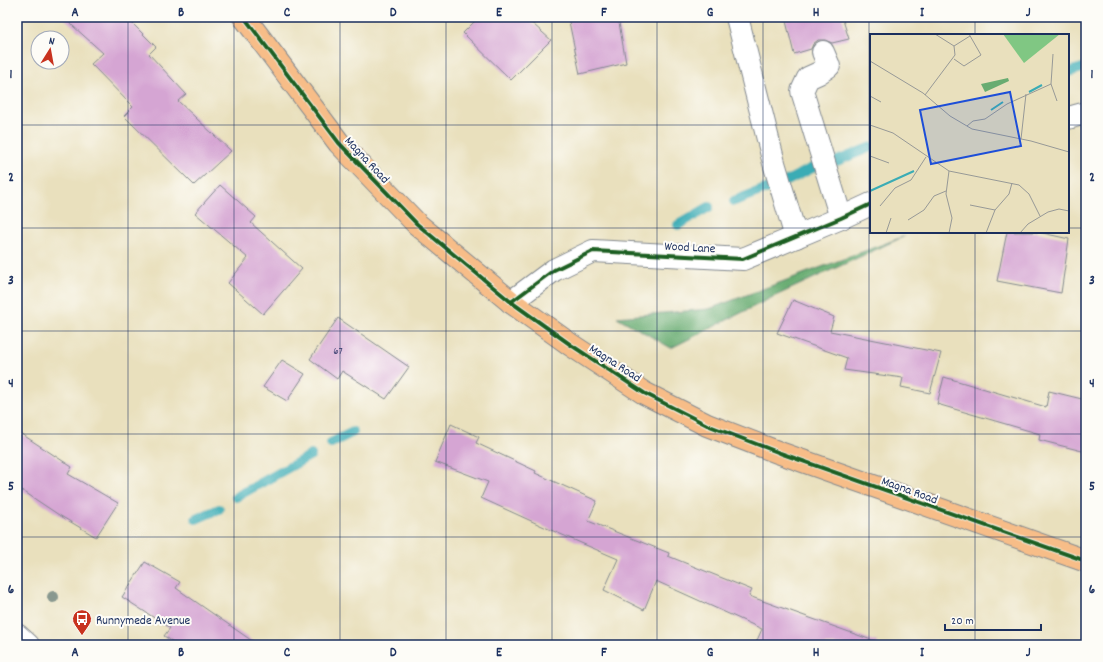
<svg xmlns="http://www.w3.org/2000/svg" width="1103" height="662" viewBox="0 0 1103 662" font-family="Dekko,sans-serif">
	<style>
		.forest { fill: #68ac71; stroke: #426e68 }
		.lines { fill: none; stroke-linecap: round; stroke-linejoin: round }
		.stream { stroke: #3aacb5; stroke-width: 10 }
		.building { fill: #d5a5d3 }
		.minor-casing { stroke: #82888e; stroke-width: 24 }
		.major-casing { stroke: #82888e; stroke-width: 24 }
		.minor { stroke: #fff; stroke-width: 22 }
		.major { stroke: #f7bd88; stroke-width: 22 }
		.cycleway-casing { stroke: #fdfcf7; stroke-width: 6 }
		.cycleway { stroke: #1b5e20; stroke-width: 4 }
		.tree { fill: #88988f }
		.grid { fill: none; stroke: #1b2f5e; stroke-width: 1; stroke-opacity: 0.55 }
		.labels { text-anchor: middle; stroke-width: 4; stroke-linejoin: round; paint-order: stroke }
		.number-label { font-size: 11px; fill: #4a4c7b }
		.street-label { font-size: 13px; fill: #1b2f5e; stroke: #fdfcf7 }
		.poi-label { font-size: 13px; fill: #1b2f5e; stroke: #fdfcf7; text-anchor: start }
		.inset-river { fill: none; stroke: #3aacb5; stroke-width: 2 }
		.inset-road { fill: none; stroke: #979997; stroke-width: 1 }
		.view { fill: #1d4ed8; fill-opacity: 0.15; stroke: #1d4ed8; stroke-width: 2 }
		.inset-edge { fill: none; stroke: #1b2f5e; stroke-width: 2 }
		.neatline { fill: none; stroke: #1b2f5e; stroke-width: 1.5 }
		.grid-label { font-size: 13px; text-anchor: middle; font-weight: bold; fill: #1b2f5e }
	</style>
	<rect width="100%" height="100%" fill="#fdfcf7"/>
	<filter id="ink" filterUnits="userSpaceOnUse"><feTurbulence type="fractalNoise" baseFrequency=".025" numOctaves="2"/><feDisplacementMap in="SourceGraphic" scale="8" xChannelSelector="R" yChannelSelector="G"/><feConvolveMatrix kernelMatrix="1 2 1 2 8 2 1 2 1" color-interpolation-filters="sRGB"/></filter>
	<filter id="wash" filterUnits="userSpaceOnUse"><feTurbulence type="fractalNoise" baseFrequency=".012" numOctaves="4" result="noise"/><feDisplacementMap in="SourceGraphic" scale="16" xChannelSelector="R" yChannelSelector="G"/><feGaussianBlur stdDeviation="0.9" result="paint"/><feColorMatrix in="noise" values="0 0 0 0 0 0 0 0 0 0 0 0 0 0 0 0 0 1.4 0 .05"/><feComposite in="paint" operator="in"/></filter>
	<g filter="url(#wash)">
		<rect width="100%" height="100%" fill="#e9e0bd"/>
		<polygon class="forest" points="905,236 771,298 671,348 617,317 709,309"/>
		<g class="lines">
			<g class="stream">
				<polyline points="1068,72 1086,67"/>
				<polyline points="837,161 871,147"/>
				<polyline points="785,182 818,165"/>
				<polyline points="734,201 771,187"/>
				<polyline points="678,225 709,207"/>
				<polyline points="331,443 353,432"/>
				<polyline points="236,497 311,455"/>
				<polyline points="196,519 219,509"/>
			</g>
		</g>
		<g id="blocks">
			<g class="building">
				<polygon points="63,17 126,17 156,47 149,54 186,94 178,101 231,151 194,185 124,116 133,107 91,64 103,53"/>
				<polygon points="479,17 525,17 551,40 511,80 463,33"/>
				<polygon points="568,17 618,17 626,63 580,74"/>
				<polygon points="785,17 842,17 849,39 832,43 825,40 818,40 813,44 811,49 794,54"/>
				<polygon points="220,185 256,217 251,223 302,269 263,314 228,283 248,258 195,213"/>
				<polygon points="1007,232 1038,232 1069,239 1061,293 997,281"/>
				<polygon points="793,300 834,317 830,331 941,353 930,393 901,387 903,378 844,370 847,358 777,333"/>
				<polygon points="338,318 409,367 386,399 342,371 337,379 310,359"/>
				<polygon points="282,360 305,374 287,401 263,387"/>
				<polygon points="944,377 1046,407 1049,391 1086,400 1086,452 1039,440 1040,434 937,404"/>
				<polygon points="451,424 479,437 476,443 536,471 535,473 597,501 588,521 669,553 668,556 752,590 749,596 877,642 877,645 755,645 762,629 656,581 644,610 604,590 618,559 551,530 481,498 488,482 435,462"/>
				<polygon points="17,431 72,467 68,474 118,503 96,537 59,515 17,487"/>
				<polygon points="145,562 180,582 176,588 258,645 178,645 164,636 170,628 122,597"/>
			</g>
		</g>
	</g>
	<g filter="url(#ink)">
		<use href="#blocks" fill-opacity="0" stroke="#82888e" stroke-width="1"/>
		<g class="lines">
			<g class="minor-casing">
				<g id="minor">
					<polyline points="737,17 774,163 796,237"/>
					<polyline points="823,52 829,66 819,73 808,78 802,91 841,218"/>
					<polyline points="1068,118 1086,113"/>
					<polyline points="511,302 554,270 593,251 743,259 841,218 871,204"/>
					<polyline points="17,635 28,645"/>
				</g>
			</g>
			<g class="major-casing">
				<polyline id="major" points="244,17 339,143 417,224 511,302 571,345 644,393 707,425 780,453 1086,561"/>
			</g>
			<use href="#minor" class="minor"/>
			<use href="#major" class="major"/>
			<g class="cycleway-casing">
				<g id="cycleway">
					<polyline points="244,17 339,143 417,224 511,302 571,345 644,393 707,425 780,453 1086,561"/>
					<polyline points="511,302 554,270 593,251 743,259 841,218 871,204"/>
				</g>
			</g>
			<use href="#cycleway" class="cycleway"/>
		</g>
		<circle class="tree" cx="53" cy="597" r="6"/>
	</g>
	<path class="grid" d="M128 17V645M234 17V645M340 17V645M446 17V645M552 17V645M657 17V645M763 17V645M869 17V645M975 17V35M17 125H871M1068 125H1086M17 228H871M1068 228H1086M975 232V645M17 331H1086M17 434H1086M17 537H1086"/>
	<defs>
		<g id="bus-pin" transform="scale(1)"><path d="M0 17L-7.5 6A9.5 9.5 0 1 1 7.5 6Z" fill="#c8321e" stroke="#fdfcf7"/><path d="M-5-6H5V4H4V6H2V4H-2V6H-4V4H-5ZM-3.5-4V0h7V-4ZM-3.5 1.2v1.5H-2V1.2ZM2 1.2v1.5H3.5V1.2Z" fill="#fff"/></g>
	</defs>
	<g fill-rule="evenodd">
		<use href="#bus-pin" x="82" y="619"/>
	</g>
	<g class="labels">
		<g class="number-label">
			<text x="338" y="354">67</text>
		</g>
		<g class="street-label">
			<text transform="translate(368 159) rotate(47)" y="5">Magna Road</text>
			<text transform="translate(690 246) rotate(3)" y="5">Wood Lane</text>
			<text transform="translate(616 362) rotate(33)" y="5">Magna Road</text>
			<text transform="translate(910 489) rotate(20)" y="5">Magna Road</text>
		</g>
		<g class="poi-label">
			<text x="96" y="624">Runnymede Avenue</text>
		</g>
	</g>
	<g transform="translate(870 34)">
		<rect width="199" height="199" fill="#e9e0bd"/>
		<path d="M133 0H190L154 29Z" fill="#80c783"/>
		<path d="M138 44 139 47 115 58 111 50Z" fill="#68ac71"/>
		<path class="inset-river" d="M159 58 172 51M121 76 133 68M0 157 44 137"/>
		<path class="inset-road" d="M84 12 100 2M183 20 181 50 187 67M84 25 94 32 111 21 99 0M0 27 53 59 80 82 102 95 161 107 199 118M55 61 85 21 84 12 65 0M0 62 11 68M0 91 23 99 79 137 149 151 159 160 170 182M97 92 103 87 115 85 137 70 181 50M151 105 156 60M0 122 19 129M79 137 76 160 82 184 79 199M100 171 125 176M10 172 25 154 41 146 56 123M38 186 54 176 64 162 76 157M16 199 21 184M116 199 125 176 139 160 142 149M150 199 158 190 178 178 189 175 199 177"/>
		<path class="view" d="M140 58 151 112 61 130 50 76Z"/>
		<rect width="199" height="199" class="inset-edge"/>
	</g>
	<rect width="1103" height="662" fill="none" stroke="#fdfcf7" stroke-width="44"/>
	<g transform="translate(50 50) rotate(11)"><circle r="19" fill="#fdfcf7" stroke="#a3aaba"/>
	<path d="M0-3L7 15L0 10L-7 15Z" fill="#c8321e"/>
	<text y="-6" font-size="11" font-weight="bold" text-anchor="middle" fill="#1b2f5e">N</text>
	</g>
	<path d="M945 624v6h96v-6" fill="none" stroke="#1b2f5e" stroke-width="2"/>
	<text x="951" y="624" font-size="12" fill="#1b2f5e" stroke="#fdfcf7" stroke-width="3" paint-order="stroke">20 m</text>
	<rect x="22" y="22" width="1059" height="618" class="neatline"/>
	<g class="grid-label">
		<text x="75" y="16">A</text>
		<text x="181" y="16">B</text>
		<text x="287" y="16">C</text>
		<text x="393" y="16">D</text>
		<text x="499" y="16">E</text>
		<text x="604" y="16">F</text>
		<text x="710" y="16">G</text>
		<text x="816" y="16">H</text>
		<text x="922" y="16">I</text>
		<text x="1028" y="16">J</text>
		<text x="11" y="78">1</text>
		<text x="1092" y="78">1</text>
		<text x="11" y="181">2</text>
		<text x="1092" y="181">2</text>
		<text x="11" y="284">3</text>
		<text x="1092" y="284">3</text>
		<text x="11" y="387">4</text>
		<text x="1092" y="387">4</text>
		<text x="11" y="490">5</text>
		<text x="1092" y="490">5</text>
		<text x="11" y="593">6</text>
		<text x="1092" y="593">6</text>
		<text x="75" y="656">A</text>
		<text x="181" y="656">B</text>
		<text x="287" y="656">C</text>
		<text x="393" y="656">D</text>
		<text x="499" y="656">E</text>
		<text x="604" y="656">F</text>
		<text x="710" y="656">G</text>
		<text x="816" y="656">H</text>
		<text x="922" y="656">I</text>
		<text x="1028" y="656">J</text>
	</g>
</svg>
